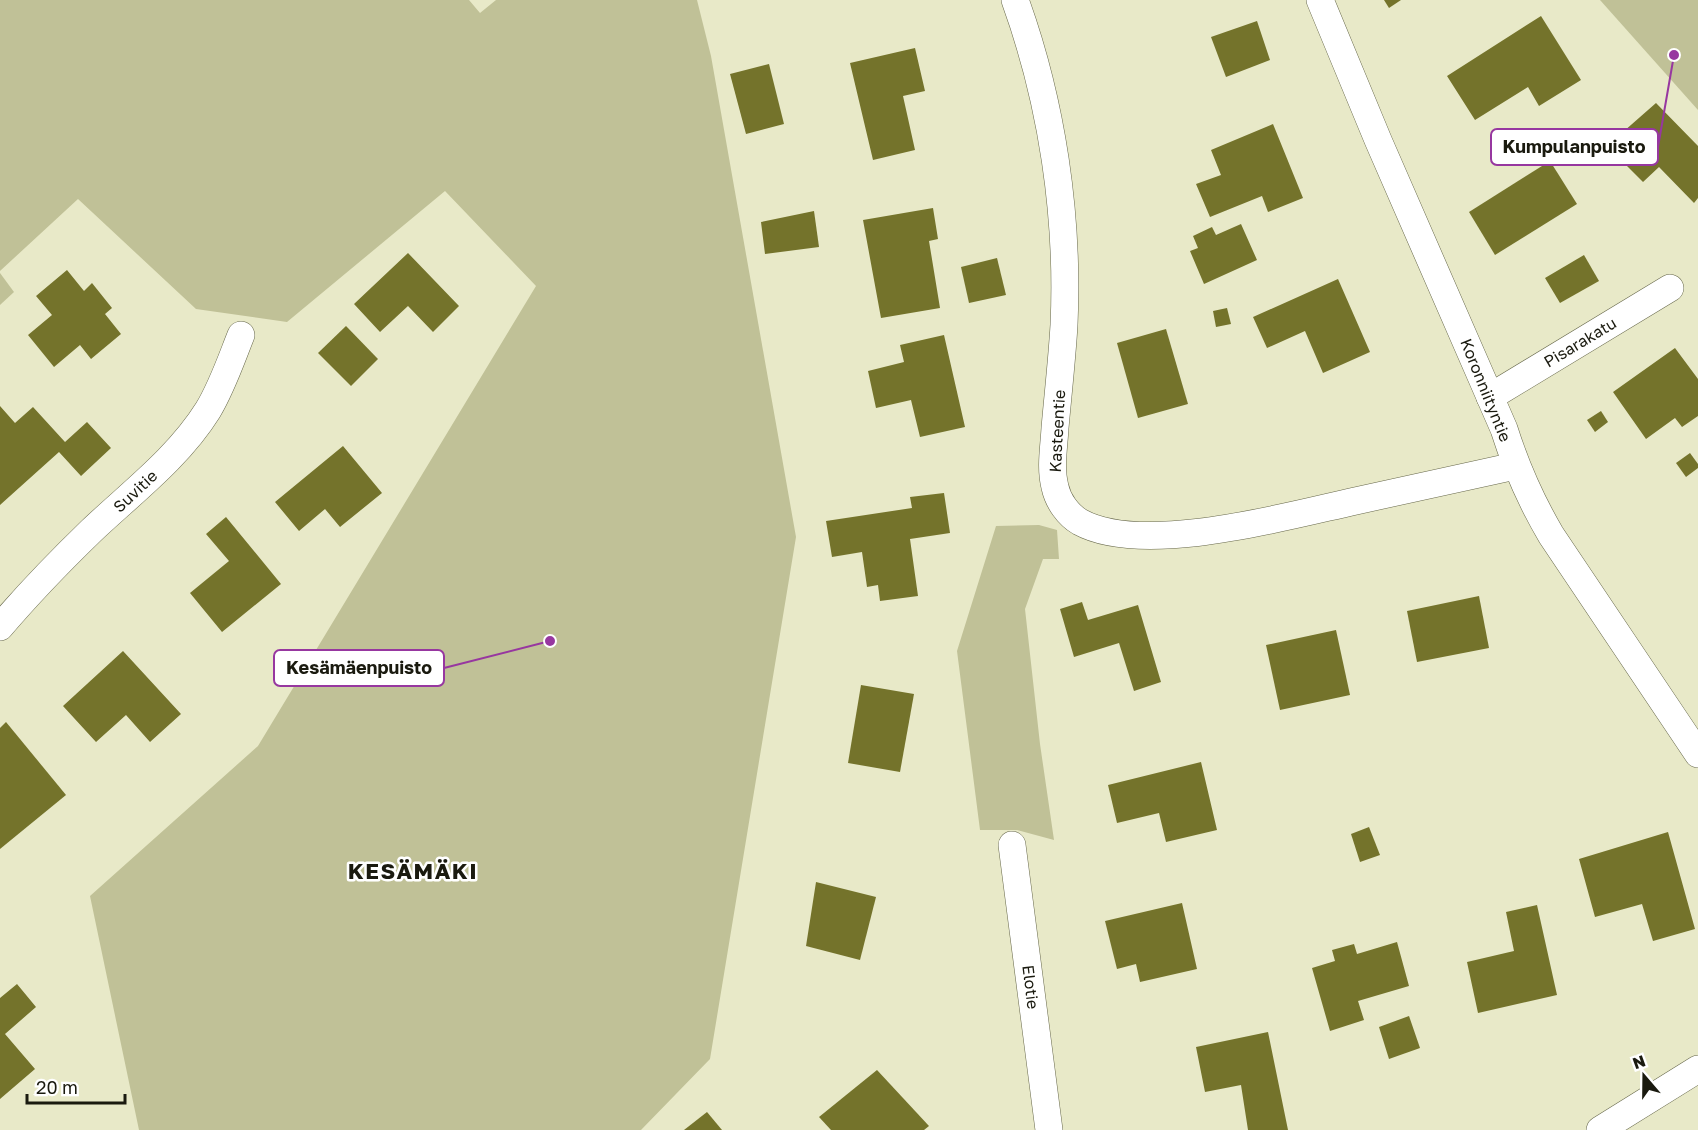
<svg xmlns="http://www.w3.org/2000/svg" width="1698" height="1130" viewBox="0 0 1698 1130" font-family="'Golos Text',sans-serif">
	<style>
		.green { fill: #c0c197 }
		.building { fill: #74732b }
		.lines { fill: none; stroke-linecap: round; stroke-linejoin: round }
		.street-casing { stroke: #67684b; stroke-width: 28 }
		.street { stroke: #fff; stroke-width: 27 }
		.labels { text-anchor: middle; stroke-width: 5; stroke-linejoin: round; paint-order: stroke }
		.street-label { font-size: 16px; fill: #1a1a0f; stroke: #fff }
		.district-label { font-size: 22px; font-weight: bold; letter-spacing: 1.5px; fill: #1a1a0f; stroke: #fff }
		.leader { fill: none; stroke: #9737a0; stroke-width: 2 }
		.callout-dot { fill: #9737a0; stroke: #fff; stroke-width: 2 }
		.callout { fill: #fff; stroke: #9737a0; stroke-width: 2 }
		.callout-label { font-size: 18px; text-anchor: middle; font-weight: bold; fill: #1a1a0f }
	</style>
	<rect width="100%" height="100%" fill="#e8e9c8"/>
	<g class="green">
		<polygon points="0,0 469,0 480,13 496,0 697,0 711,56 796,537 710,1059 641,1130 139,1130 90,896 258,746 536,286 445,191 287,322 196,309 78,199 0,271"/>
		<polygon points="1600,0 1698,0 1698,110"/>
		<polygon points="0,273 14,292 0,305"/>
		<polygon points="1039,525 1057,530 1059,559 1043,559 1025,609 1040,744 1054,840 1017,830 980,830 957,651 996,526"/>
	</g>
	<g class="building">
		<polygon points="1384,0 1401,0 1389,8"/>
		<polygon points="1541,16 1581,80 1539,106 1528,87 1475,120 1447,76"/>
		<polygon points="1257,21 1270,60 1226,77 1211,37"/>
		<polygon points="915,48 925,91 903,96 915,150 873,160 850,63"/>
		<polygon points="769,64 784,124 746,134 730,74"/>
		<polygon points="1656,103 1698,146 1698,198 1694,203 1659,167 1643,182 1607,146"/>
		<polygon points="1273,124 1303,198 1268,212 1262,196 1210,217 1196,184 1221,175 1211,150"/>
		<polygon points="1550,161 1577,204 1495,255 1469,212"/>
		<polygon points="933,208 938,239 929,241 940,308 881,318 863,220"/>
		<polygon points="814,211 819,247 765,254 761,222"/>
		<polygon points="1241,224 1257,260 1204,284 1190,251 1198,248 1193,236 1212,227 1216,235"/>
		<polygon points="408,253 459,306 433,332 408,306 380,332 354,304"/>
		<polygon points="1584,255 1599,281 1560,303 1545,278"/>
		<polygon points="997,258 1006,295 969,303 961,267"/>
		<polygon points="67,270 84,291 92,283 112,308 105,314 121,334 91,359 80,345 54,367 28,335 52,315 36,296"/>
		<polygon points="1338,279 1370,352 1323,373 1305,331 1267,348 1253,317"/>
		<polygon points="1227,308 1231,324 1216,327 1213,311"/>
		<polygon points="346,326 378,359 351,386 318,353"/>
		<polygon points="1166,329 1188,404 1138,418 1117,343"/>
		<polygon points="944,335 965,427 920,437 911,400 876,408 868,371 904,362 900,345"/>
		<polygon points="1675,348 1698,379 1698,416 1682,427 1675,418 1646,439 1613,392"/>
		<polygon points="0,406 15,423 33,407 65,442 87,422 111,448 81,476 59,452 0,505"/>
		<polygon points="1601,411 1608,422 1595,432 1587,420"/>
		<polygon points="343,446 382,493 340,527 325,509 299,531 275,502"/>
		<polygon points="1690,453 1698,464 1698,468 1686,477 1676,463"/>
		<polygon points="944,493 950,533 910,539 918,596 880,601 878,585 867,587 862,552 832,557 826,521 912,508 910,497"/>
		<polygon points="226,517 281,584 222,632 190,593 229,561 206,534"/>
		<polygon points="1479,596 1489,648 1417,662 1407,611"/>
		<polygon points="1082,602 1088,620 1138,605 1161,682 1134,691 1119,643 1074,657 1060,609"/>
		<polygon points="1336,630 1350,695 1280,710 1266,645"/>
		<polygon points="123,651 181,714 150,742 126,715 96,742 63,706"/>
		<polygon points="861,685 914,694 900,772 848,763"/>
		<polygon points="6,722 66,795 0,849 0,728"/>
		<polygon points="1201,762 1217,830 1166,842 1159,813 1117,823 1108,785"/>
		<polygon points="1369,827 1380,855 1360,862 1351,834"/>
		<polygon points="1668,832 1695,929 1653,941 1642,904 1595,917 1579,859"/>
		<polygon points="816,882 876,897 860,960 806,946"/>
		<polygon points="1182,903 1197,969 1140,982 1136,964 1117,969 1105,921"/>
		<polygon points="1537,905 1557,995 1478,1013 1467,962 1514,951 1506,912"/>
		<polygon points="1397,942 1409,986 1358,1001 1364,1020 1330,1031 1312,968 1335,961 1332,950 1354,944 1357,954"/>
		<polygon points="17,984 36,1007 5,1034 35,1069 0,1099 0,998"/>
		<polygon points="1409,1016 1420,1048 1389,1059 1379,1027"/>
		<polygon points="1268,1032 1288,1130 1248,1130 1241,1085 1205,1092 1196,1047"/>
		<polygon points="877,1070 929,1126 924,1130 831,1130 819,1117"/>
		<polygon points="707,1112 722,1130 684,1130"/>
	</g>
	<g class="lines">
		<g class="street-casing">
			<g id="street">
				<path d="M1015 0C1052 102 1069 216 1064 325 1062 359 1058 394 1055 428 1054 447 1050 468 1055 487 1058 501 1068 515 1080 522 1142 556 1284 517 1351 502 1406 490 1461 478 1515 466"/>
				<path d="M1320 0 1378 140 1504 429C1516 467 1531 501 1551 535L1698 754"/>
				<polyline points="1490,397 1670,288"/>
				<path d="M0 627C29 593 59 562 91 531 131 493 178 458 208 410 222 387 231 360 241 335"/>
				<polyline points="1012,845 1049,1130"/>
				<polyline points="1600,1130 1698,1069"/>
			</g>
		</g>
		<use href="#street" class="street"/>
	</g>
	<g class="labels">
		<g class="street-label">
			<text transform="translate(1580 342) rotate(-31)" y="6">Pisarakatu</text>
			<text transform="translate(1486 390) rotate(68)" y="6">Koronniityntie</text>
			<text transform="translate(1057 431) rotate(-87)" y="6">Kasteentie</text>
			<text transform="translate(135 491) rotate(-43)" y="6">Suvitie</text>
			<text transform="translate(1031 987) rotate(83)" y="6">Elotie</text>
		</g>
		<g class="district-label">
			<text x="413" y="879">KESÄMÄKI</text>
		</g>
	</g>
	<path class="leader" d="M1674 55L1658 147M550 641L444 668"/>
	<g class="callout-dot">
		<circle cx="1674" cy="55" r="6"/>
		<circle cx="550" cy="641" r="6"/>
	</g>
	<g class="callout">
		<rect x="1491" y="129" width="167" height="36" rx="6"/>
		<rect x="274" y="650" width="170" height="36" rx="6"/>
	</g>
	<g class="callout-label">
		<text x="1574" y="153">Kumpulanpuisto</text>
		<text x="359" y="674">Kesämäenpuisto</text>
	</g>
	<g transform="translate(1644 1076) rotate(340)" stroke="#ffffff" stroke-width="4.5" paint-order="stroke">
	<path d="M0-4.5L10 22L0 15L-10 22Z" fill="#1a1a0f"/>
	<text y="-9" font-size="16" font-weight="bold" text-anchor="middle" fill="#1a1a0f">N</text>
	</g>
	<path d="M27 1094v9h98v-9" fill="none" stroke="#1a1a0f" stroke-width="3"/>
	<text x="36" y="1094" font-size="18" fill="#1a1a0f" stroke="#ffffff" stroke-width="4.5" paint-order="stroke">20 m</text>
</svg>
